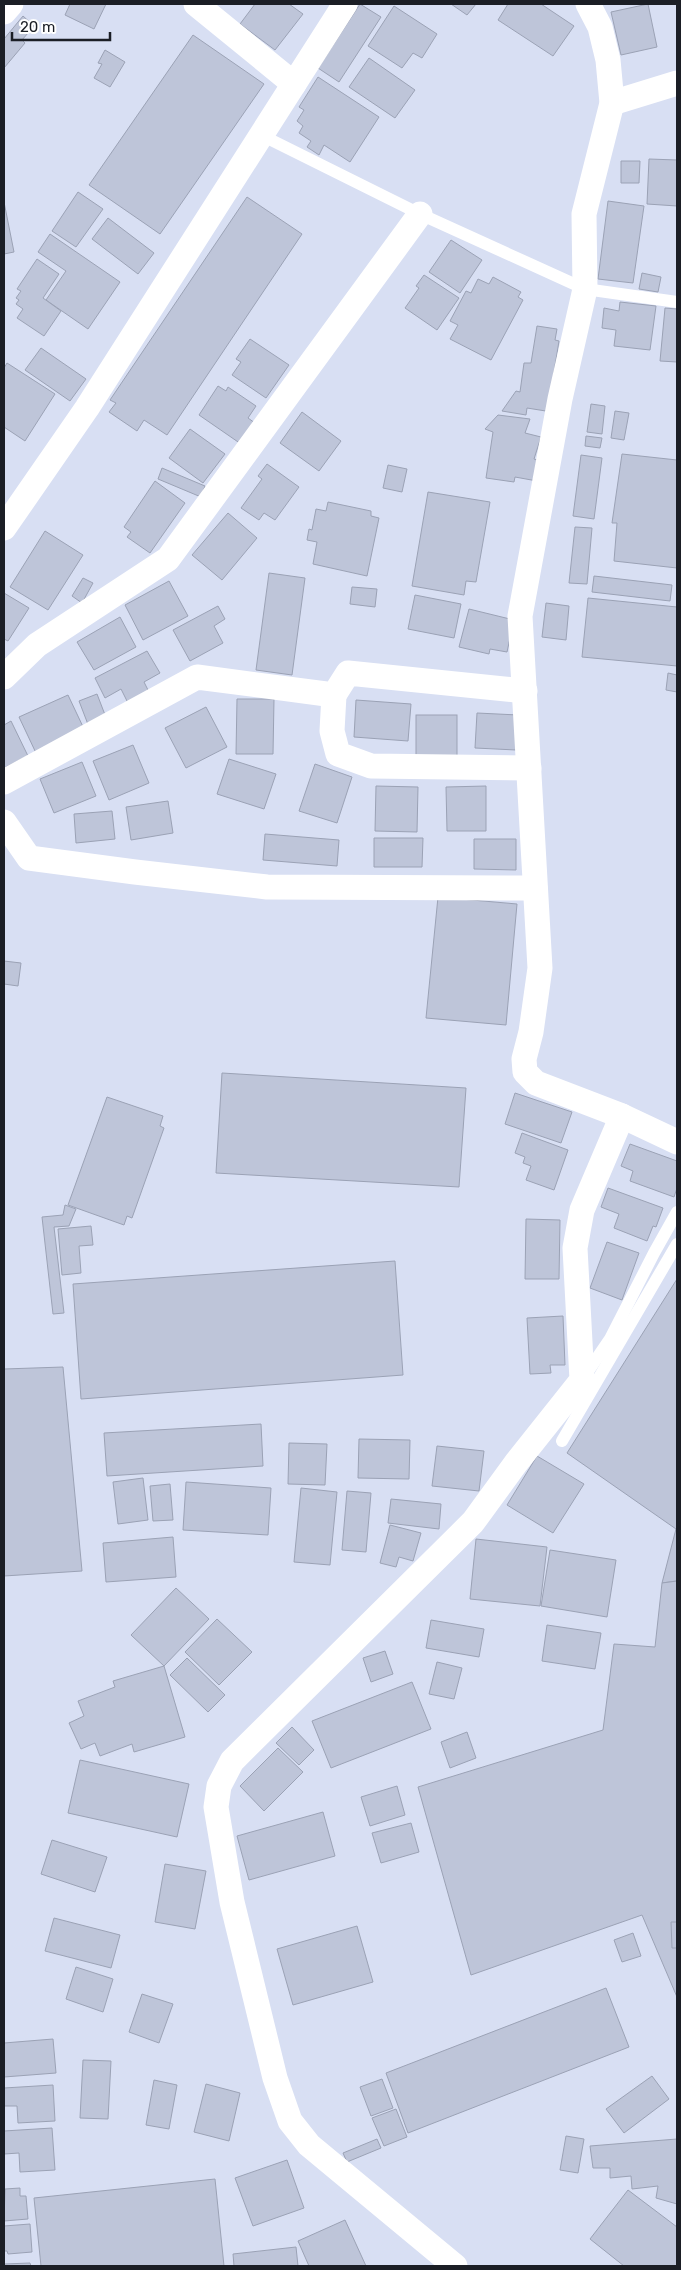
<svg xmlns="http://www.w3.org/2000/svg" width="681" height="2270" viewBox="0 0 681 2270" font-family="Rubik,sans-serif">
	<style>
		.building { fill: #bec5d9; stroke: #9ba2b5 }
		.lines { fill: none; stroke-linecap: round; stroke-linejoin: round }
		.service { stroke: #fff; stroke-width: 12 }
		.minor { stroke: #fff; stroke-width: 25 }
	</style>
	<rect width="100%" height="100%" fill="#d8dff3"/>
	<g class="building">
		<polygon points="70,4 106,4 94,29 65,15"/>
		<polygon points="255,4 289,4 303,14 275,50 240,24"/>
		<polygon points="360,4 381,17 339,82 318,68"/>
		<polygon points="451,4 476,4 467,15"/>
		<polygon points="508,4 541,4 574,26 553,56 498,20"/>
		<polygon points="648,4 657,47 621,55 611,12"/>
		<polygon points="394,6 437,34 422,58 413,53 402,68 368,46"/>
		<polygon points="23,16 34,26 22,40 25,43 4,68 4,39"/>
		<polygon points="193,35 264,84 160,234 89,185"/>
		<polygon points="105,50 125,62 110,87 94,78 102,64 98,63"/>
		<polygon points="369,58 415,90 395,118 349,87"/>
		<polygon points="318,77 379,117 350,162 324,145 319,155 307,147 311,141 299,133 303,126 297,121 304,110 299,107"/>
		<polygon points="649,159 677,160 677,206 647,204"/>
		<polygon points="621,161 640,161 639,183 621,183"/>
		<polygon points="78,192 103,209 76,247 52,231"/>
		<polygon points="247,197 302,234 167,435 144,420 137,431 109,412 116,403 110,400"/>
		<polygon points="608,201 644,206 633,283 598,279"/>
		<polygon points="4,202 14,252 4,254"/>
		<polygon points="108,218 154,253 138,274 92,239"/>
		<polygon points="50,234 120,282 88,329 46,300 66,271 38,252"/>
		<polygon points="451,240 482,260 460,293 429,272"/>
		<polygon points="37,259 59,274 43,298 61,311 44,336 17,318 23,309 16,304 19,300 16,298 21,291 17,289"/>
		<polygon points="642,273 661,277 658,292 639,289"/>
		<polygon points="424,275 459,298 437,330 405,308 419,288 416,286"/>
		<polygon points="493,277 521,292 518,297 523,300 491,360 450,339 458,325 450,321 466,291 471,293 478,279 489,284"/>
		<polygon points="620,302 656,306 650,350 614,346 616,330 602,328 604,308 619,311"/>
		<polygon points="665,308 677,309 677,362 660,361"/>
		<polygon points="537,326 557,329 555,340 559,341 554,372 552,412 527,408 526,415 502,411 516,391 520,392 524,363 531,363"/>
		<polygon points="250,339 289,365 266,398 232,375 241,362 236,359"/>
		<polygon points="41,348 86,379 70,401 25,370"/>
		<polygon points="7,363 55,394 25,441 4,427 4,368"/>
		<polygon points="218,386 226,391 228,387 256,406 248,418 255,423 241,444 199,415"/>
		<polygon points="591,404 605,406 602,434 587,432"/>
		<polygon points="615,411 629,413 624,440 611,438"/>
		<polygon points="302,412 341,441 319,471 280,443"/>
		<polygon points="498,415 530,419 525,433 541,437 534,459 541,461 537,481 515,477 514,482 486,478 493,432 485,429"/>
		<polygon points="190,429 225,454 203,483 169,458"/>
		<polygon points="586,436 602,438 600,448 585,446"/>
		<polygon points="622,454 677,460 677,568 614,561 617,523 612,523"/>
		<polygon points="581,455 602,458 594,519 573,516"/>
		<polygon points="267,464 299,487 275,520 264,513 259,520 241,508 262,479 258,476"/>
		<polygon points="388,465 407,469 402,492 383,488"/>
		<polygon points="162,468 205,486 201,497 158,479"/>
		<polygon points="155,481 185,503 150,553 127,537 131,532 124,527"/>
		<polygon points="428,492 490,502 476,582 466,581 464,595 412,586"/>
		<polygon points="328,502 371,511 371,516 379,518 367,576 313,564 317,542 307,540 309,529 312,530 316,509 326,511"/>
		<polygon points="228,513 257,538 222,580 192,555"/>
		<polygon points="575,527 592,528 587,584 569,583"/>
		<polygon points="45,531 83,555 48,610 10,587"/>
		<polygon points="269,573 305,578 292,675 256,670"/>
		<polygon points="594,576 672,585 670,601 592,592"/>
		<polygon points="83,578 93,583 82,603 72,596"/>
		<polygon points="169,581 188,616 143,640 125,605"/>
		<polygon points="352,587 377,589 375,607 350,604"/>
		<polygon points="4,593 29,608 8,641 4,639"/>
		<polygon points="415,595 461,604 454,638 408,629"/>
		<polygon points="588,598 677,607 677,666 582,657"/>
		<polygon points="546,603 569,606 566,640 542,637"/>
		<polygon points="218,606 225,619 214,626 223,643 190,661 173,630"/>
		<polygon points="469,609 514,620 507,652 490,649 489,654 459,647"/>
		<polygon points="120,617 136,647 94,670 77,642"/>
		<polygon points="147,651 160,673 144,682 150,694 129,705 121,689 105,698 95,678"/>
		<polygon points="668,673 677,675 677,692 666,690"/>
		<polygon points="97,694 107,720 89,727 79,701"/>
		<polygon points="68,695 85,731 36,753 19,717"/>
		<polygon points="237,699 274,699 273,754 236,754"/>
		<polygon points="356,700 411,704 408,741 354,737"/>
		<polygon points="206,707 227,747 186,768 165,728"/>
		<polygon points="477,713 518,715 516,750 475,748"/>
		<rect x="416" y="715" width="41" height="43"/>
		<polygon points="11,721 28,756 4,768 4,725"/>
		<polygon points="133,745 149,783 109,800 93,761"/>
		<polygon points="229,759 276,774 264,809 217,794"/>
		<polygon points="82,762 96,796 54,813 40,779"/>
		<polygon points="315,764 352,777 337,823 299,811"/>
		<polygon points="376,786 418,787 417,832 375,831"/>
		<polygon points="486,786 486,831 447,831 446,787"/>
		<polygon points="168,801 173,833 131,840 126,807"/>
		<polygon points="112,811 115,839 76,843 74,814"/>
		<polygon points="265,834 339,840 337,866 263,860"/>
		<polygon points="374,838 423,838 422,867 374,867"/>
		<polygon points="474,839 516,839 516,870 474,869"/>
		<polygon points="438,897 517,904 506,1025 426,1018"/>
		<polygon points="4,961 21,963 18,986 4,984"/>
		<polygon points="222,1073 466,1088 459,1187 216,1173"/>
		<polygon points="515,1093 572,1112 561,1143 505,1124"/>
		<polygon points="107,1097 163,1116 160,1126 164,1128 132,1218 127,1216 124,1225 68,1205"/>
		<polygon points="522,1133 568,1150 554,1190 526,1180 531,1166 523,1163 525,1157 515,1153"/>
		<polygon points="630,1144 677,1161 677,1188 674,1197 630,1181 633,1171 621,1166"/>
		<polygon points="608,1188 663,1208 656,1227 653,1226 647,1241 614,1228 619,1214 601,1207"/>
		<polygon points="65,1205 76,1209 69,1226 54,1227 64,1313 53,1314 42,1217 63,1215"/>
		<polygon points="526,1219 560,1220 559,1279 525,1279"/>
		<polygon points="91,1226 93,1245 79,1246 81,1273 62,1275 58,1229"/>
		<polygon points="607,1242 639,1253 622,1300 590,1288"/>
		<polygon points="395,1261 403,1375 81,1399 73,1284"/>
		<polygon points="677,1279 677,1581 662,1583 676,1529 567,1453"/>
		<polygon points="563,1316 565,1365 550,1365 551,1373 530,1374 527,1318"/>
		<polygon points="63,1367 82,1571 4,1576 4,1369"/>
		<polygon points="261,1424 263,1466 107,1476 104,1433"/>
		<polygon points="359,1439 410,1440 409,1479 358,1478"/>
		<polygon points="289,1443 327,1444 325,1485 288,1484"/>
		<polygon points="437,1446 484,1451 479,1491 432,1486"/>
		<polygon points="537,1456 584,1484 553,1533 507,1505"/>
		<polygon points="143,1478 148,1520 118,1524 113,1482"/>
		<polygon points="186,1482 271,1488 268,1535 183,1530"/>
		<polygon points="170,1484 173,1520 153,1521 150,1486"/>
		<polygon points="301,1488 337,1492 330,1565 294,1562"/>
		<polygon points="347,1491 371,1493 366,1552 342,1550"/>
		<polygon points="391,1499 441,1504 439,1529 388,1523"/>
		<polygon points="390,1525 421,1533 413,1561 399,1557 396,1567 380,1563"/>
		<polygon points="173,1537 176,1577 106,1582 103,1543"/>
		<polygon points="476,1539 547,1547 540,1606 470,1599"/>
		<polygon points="550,1550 616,1560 607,1617 541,1606"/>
		<polygon points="677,1581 677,1997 642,1915 471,1975 418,1787 603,1730 614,1644 655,1647 662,1583"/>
		<polygon points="176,1588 209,1619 164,1666 131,1635"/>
		<polygon points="217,1619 252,1652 219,1685 185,1652"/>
		<polygon points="431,1620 484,1629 479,1657 426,1648"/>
		<polygon points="547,1625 601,1633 595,1669 542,1661"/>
		<polygon points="385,1651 393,1674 371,1682 363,1658"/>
		<polygon points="187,1658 225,1695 208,1712 170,1675"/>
		<polygon points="437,1662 462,1668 454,1699 429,1694"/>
		<polygon points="164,1666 185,1737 134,1752 132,1744 100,1756 95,1743 81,1749 69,1723 84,1716 78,1701 115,1687 113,1681"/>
		<polygon points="412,1682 431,1729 331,1768 312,1721"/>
		<polygon points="292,1727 314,1750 299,1765 276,1743"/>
		<polygon points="467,1732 476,1758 450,1768 441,1742"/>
		<polygon points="278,1748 303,1772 264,1811 240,1786"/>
		<polygon points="80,1760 189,1784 177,1837 68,1813"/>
		<polygon points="397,1786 405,1815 370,1826 361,1797"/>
		<polygon points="323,1812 335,1856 249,1880 237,1836"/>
		<polygon points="411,1823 419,1852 381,1863 372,1833"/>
		<polygon points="52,1840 107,1857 95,1892 41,1874"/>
		<polygon points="165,1864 206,1871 195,1929 155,1922"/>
		<polygon points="54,1918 120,1935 111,1968 45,1951"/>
		<polygon points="671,1922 677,1922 677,1948 672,1948"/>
		<polygon points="357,1926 373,1982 293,2005 277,1949"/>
		<polygon points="633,1933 641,1956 622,1962 614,1940"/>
		<polygon points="76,1967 113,1979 103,2012 66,1999"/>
		<polygon points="606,1988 629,2047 408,2133 386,2073"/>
		<polygon points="142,1994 173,2004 159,2043 129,2032"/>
		<polygon points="53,2039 56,2073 4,2077 4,2043"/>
		<polygon points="83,2060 111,2061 108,2119 80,2118"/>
		<polygon points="652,2076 669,2099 624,2133 606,2109"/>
		<polygon points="382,2079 393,2108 371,2116 360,2087"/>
		<polygon points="154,2080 177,2085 169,2129 146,2125"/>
		<polygon points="206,2084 240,2093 229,2141 194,2132"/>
		<polygon points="53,2085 55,2121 18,2123 17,2106 4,2106 4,2088"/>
		<polygon points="396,2109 407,2137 384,2146 372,2118"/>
		<polygon points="52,2128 55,2170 20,2172 19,2153 4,2154 4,2131"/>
		<polygon points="566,2136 584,2139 578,2173 560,2170"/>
		<polygon points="377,2139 381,2148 347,2162 343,2153"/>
		<polygon points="677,2139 677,2204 656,2198 658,2186 632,2189 631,2176 610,2178 610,2168 593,2168 590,2146"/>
		<polygon points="287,2160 304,2208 253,2226 235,2178"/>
		<polygon points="215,2179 224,2266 41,2266 34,2198"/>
		<polygon points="20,2188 20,2196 26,2196 28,2219 4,2221 5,2189"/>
		<polygon points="628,2190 677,2227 677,2266 624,2266 590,2239"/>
		<polygon points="345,2220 366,2266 309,2266 298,2241"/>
		<polygon points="30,2224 32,2252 8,2254 7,2251 4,2251 4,2226"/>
		<polygon points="296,2247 298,2266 234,2266 233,2254"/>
		<polygon points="30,2263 31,2266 4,2266 4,2264"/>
	</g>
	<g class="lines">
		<g class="service">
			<polyline points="261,135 420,214 585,289 677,302"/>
			<polyline points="584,1377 610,1339 654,1253 677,1212"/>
			<polyline points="562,1441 677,1244"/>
		</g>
		<g class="minor">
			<polyline points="196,4 294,84"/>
			<polyline points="588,4 600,27 608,60 612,103 584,214 585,289 560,399 520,616 540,968 531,1032 524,1059 525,1072 536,1083 622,1116 677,1142"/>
			<polyline points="4,12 11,4"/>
			<polyline points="612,103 677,83"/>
			<polyline points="4,528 87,408 345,4"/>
			<polyline points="4,677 37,645 168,559 420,214"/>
			<polyline points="334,695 332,731 338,754 371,766 529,768"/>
			<polyline points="4,782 197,677 334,695 348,673 525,691"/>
			<polyline points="4,822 29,858 135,872 267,887 535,888"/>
			<polyline points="455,2266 309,2145 290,2121 275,2078 232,1902 216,1807 219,1786 232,1761 473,1522 516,1463 582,1380 575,1248 582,1210 622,1116"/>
		</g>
	</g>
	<rect width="681" height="2270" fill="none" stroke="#1b1e25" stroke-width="10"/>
	<path d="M12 32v8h98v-8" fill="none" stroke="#1b1e25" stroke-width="2.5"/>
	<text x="20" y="32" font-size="15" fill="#1b1e25" stroke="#ffffff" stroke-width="4" paint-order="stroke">20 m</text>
</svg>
